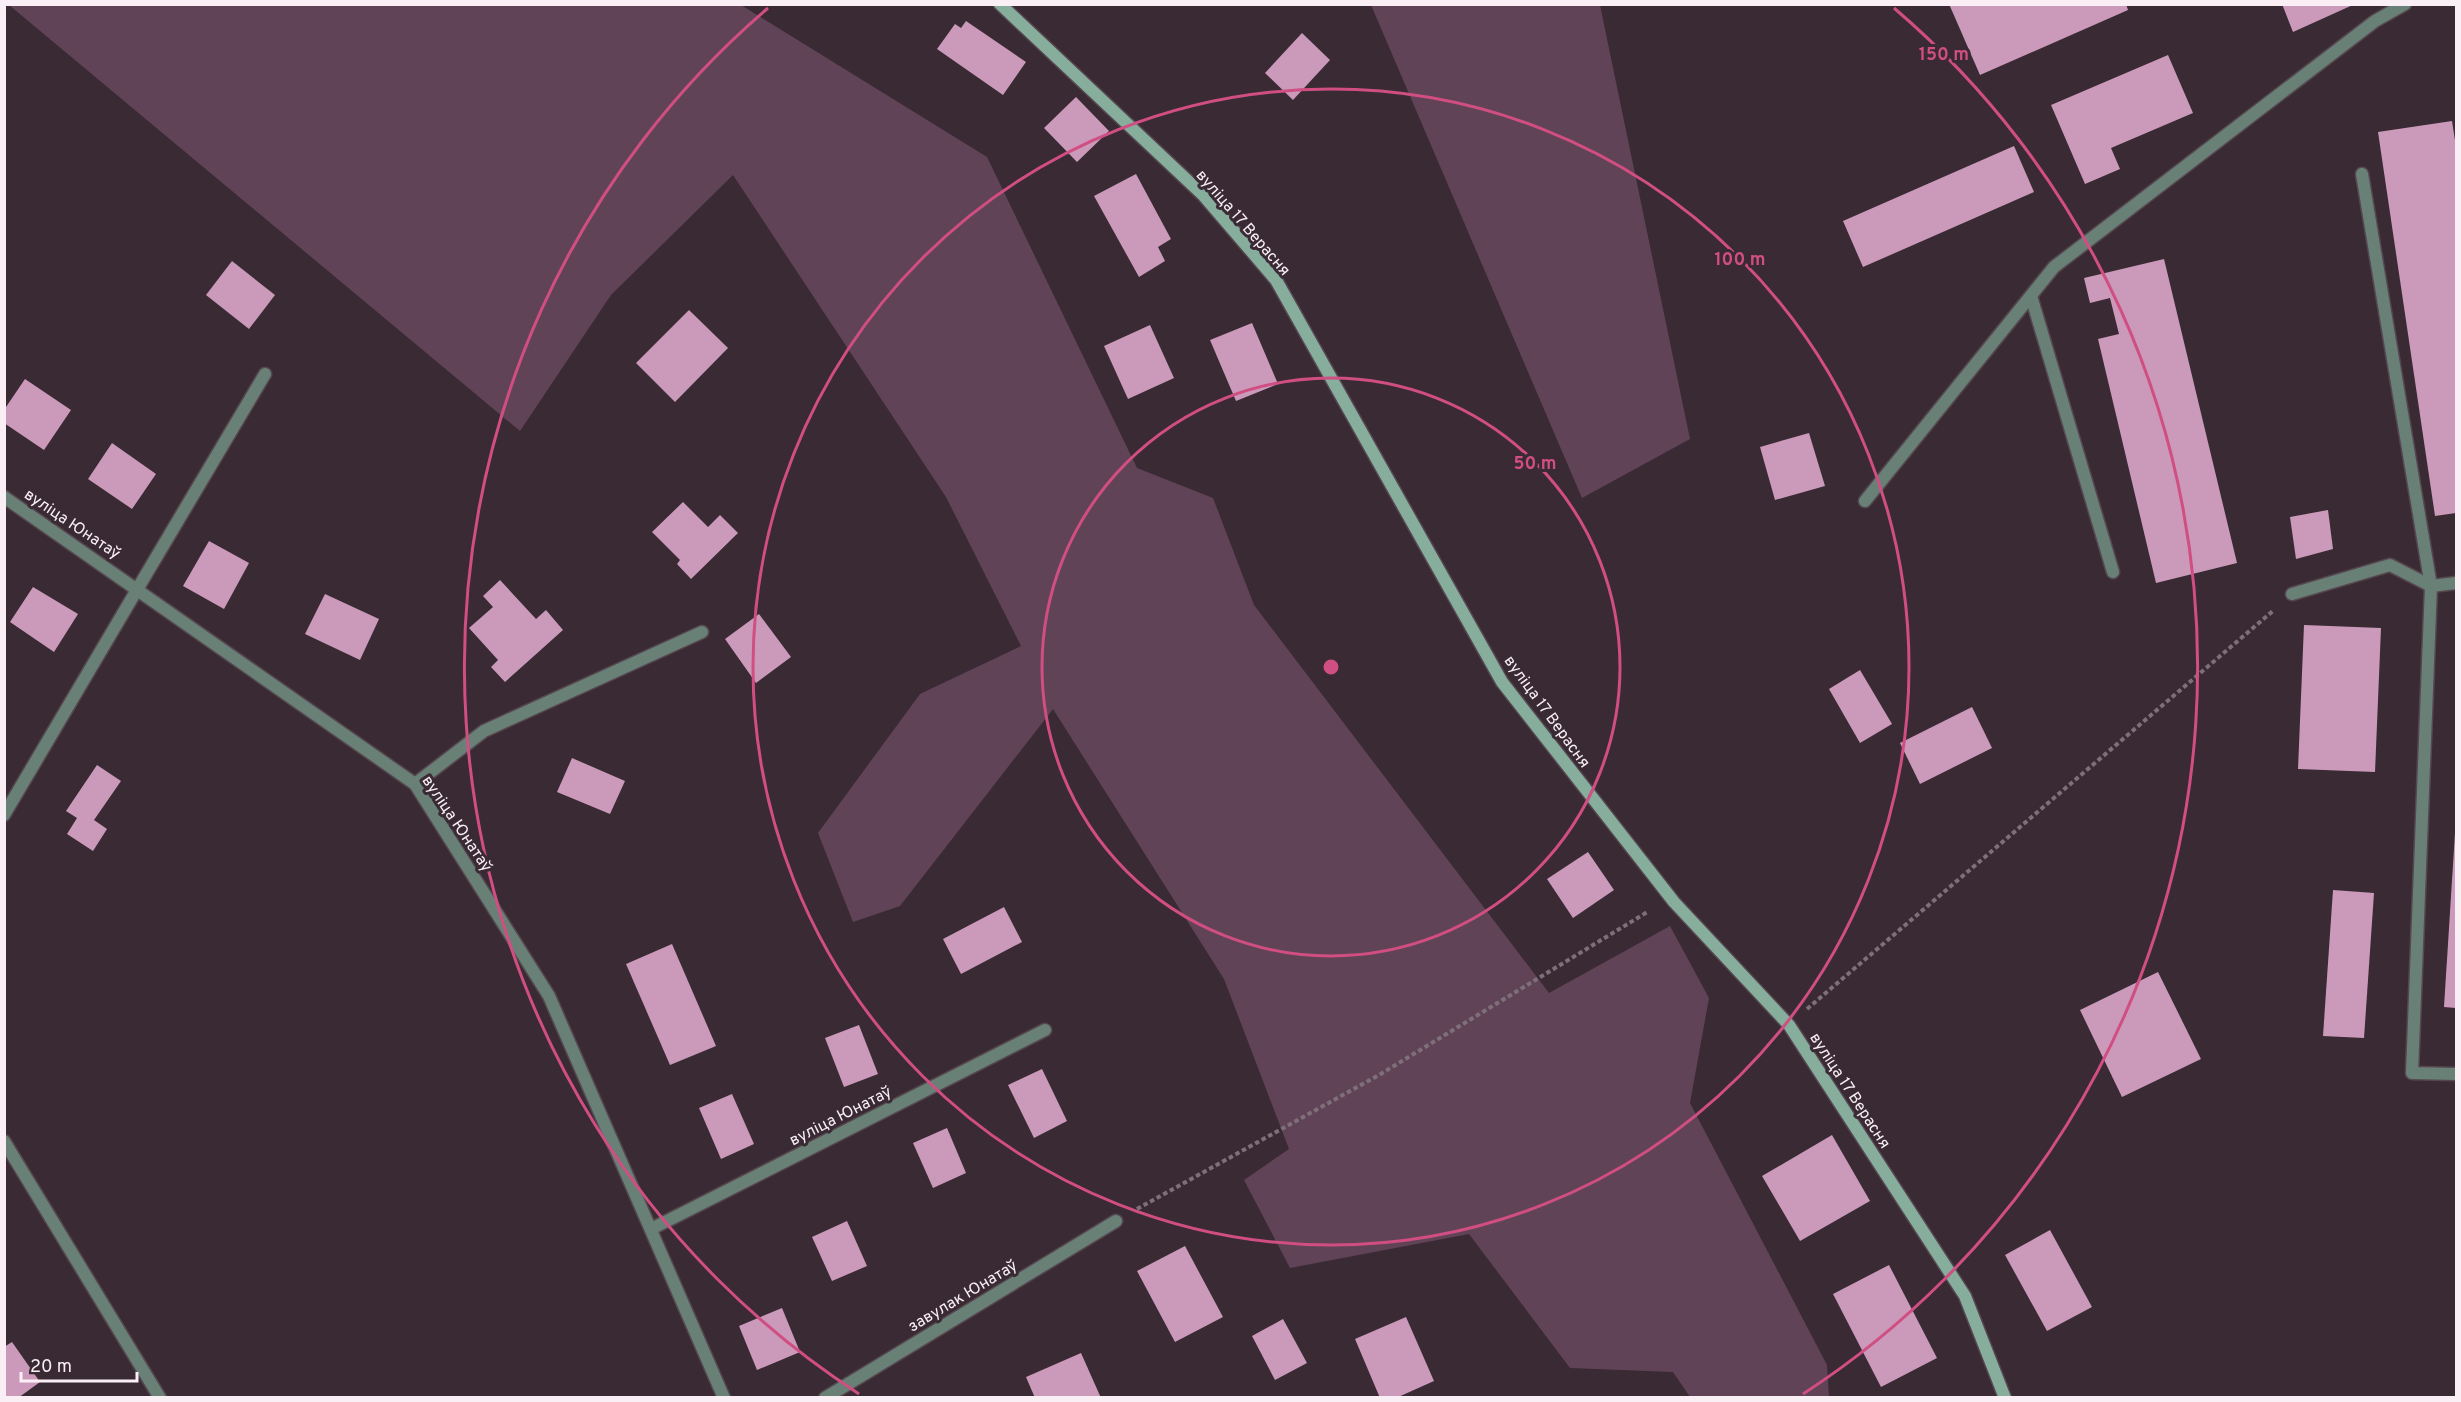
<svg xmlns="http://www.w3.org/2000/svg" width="2461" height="1402" viewBox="0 0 2461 1402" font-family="Overpass,sans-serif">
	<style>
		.green { fill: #614357 }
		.building { fill: #cb9aba }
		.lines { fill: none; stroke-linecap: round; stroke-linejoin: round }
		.lane-casing { stroke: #55464f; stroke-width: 15 }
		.street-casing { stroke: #55464f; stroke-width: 15 }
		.secondary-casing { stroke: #55464f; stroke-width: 15 }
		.path { stroke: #7e7079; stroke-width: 4; stroke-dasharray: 4.5 3; stroke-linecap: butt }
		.lane { stroke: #688075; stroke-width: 12 }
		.street { stroke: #688075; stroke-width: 12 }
		.secondary { stroke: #87ad9c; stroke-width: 12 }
		.ring { fill: none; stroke: #d04e82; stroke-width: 3 }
		.labels { text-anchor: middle; stroke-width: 6; stroke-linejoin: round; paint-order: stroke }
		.street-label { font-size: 16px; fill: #f9eff5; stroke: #3a2a34 }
		.centre { fill: #d04e82; stroke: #3a2a34; stroke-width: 3 }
		.ring-label { font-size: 18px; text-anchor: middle; font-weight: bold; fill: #d04e82; stroke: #3a2a34; stroke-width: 6; stroke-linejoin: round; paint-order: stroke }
	</style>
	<rect width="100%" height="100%" fill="#3a2a34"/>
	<g class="green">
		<polygon points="9,5 741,5 987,157 1137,468 1213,498 1254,605 1549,993 1670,926 1709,998 1690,1103 1827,1365 1829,1397 1690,1397 1673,1372 1570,1368 1469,1234 1290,1268 1244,1180 1289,1149 1224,979 1053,709 900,906 853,922 818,833 920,694 1021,646 946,497 733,175 611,295 520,431"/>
		<polygon points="1371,5 1600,5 1690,439 1582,498"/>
	</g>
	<g class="building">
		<polygon points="1949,4 2126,4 2128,10 1980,75"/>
		<polygon points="2282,4 2355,4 2293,32"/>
		<polygon points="966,21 1026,62 1003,95 937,49 955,24 961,28"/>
		<polygon points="1302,33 1330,60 1293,100 1265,73"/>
		<polygon points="2168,55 2193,113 2111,148 2120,169 2085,184 2051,105"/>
		<polygon points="1076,97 1109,131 1077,162 1044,128"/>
		<polygon points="2452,121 2456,147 2456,513 2435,516 2378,132"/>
		<polygon points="2014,146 2034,192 1863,267 1843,221"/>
		<polygon points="1136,174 1171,239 1158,247 1165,261 1139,277 1094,196"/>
		<polygon points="2164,259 2237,563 2156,583 2098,339 2119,334 2110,298 2090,303 2084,278"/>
		<polygon points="232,261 275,295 249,329 206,295"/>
		<polygon points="689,310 728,348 675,402 636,363"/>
		<polygon points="1252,323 1278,384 1236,401 1210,340"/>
		<polygon points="1150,325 1174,378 1128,399 1104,346"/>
		<polygon points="25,379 71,410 44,450 4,423 4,410"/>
		<polygon points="1809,433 1825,486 1775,500 1760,447"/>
		<polygon points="112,443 156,474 132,509 88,479"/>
		<polygon points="683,502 708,527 720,515 738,533 691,579 677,564 680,560 652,532"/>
		<polygon points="2328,510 2333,549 2296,559 2290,517"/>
		<polygon points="209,541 249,563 224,609 183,586"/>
		<polygon points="500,580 536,619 546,610 563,630 505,682 491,667 498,660 469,628 493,607 483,596"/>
		<polygon points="33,587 78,614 54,652 10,622"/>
		<polygon points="325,594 379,619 360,660 305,634"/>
		<polygon points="759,614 791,657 756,683 725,639"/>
		<polygon points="2304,625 2381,628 2375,772 2298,769"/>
		<polygon points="1860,670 1892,724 1860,743 1829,689"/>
		<polygon points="1972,707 1992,748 1920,784 1900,743"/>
		<polygon points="572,758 625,781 610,814 557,792"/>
		<polygon points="97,765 121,781 94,820 107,829 93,851 67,834 77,818 66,811"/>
		<polygon points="2455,833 2456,833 2456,1008 2444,1007"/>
		<polygon points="1588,852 1614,890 1573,918 1547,879"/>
		<polygon points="2333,890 2374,893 2364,1038 2323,1036"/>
		<polygon points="1004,907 1022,942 961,974 943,939"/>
		<polygon points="672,944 716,1046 670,1065 626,964"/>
		<polygon points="2158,972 2201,1059 2122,1097 2080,1010"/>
		<polygon points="859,1025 878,1074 844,1087 825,1038"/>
		<polygon points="1042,1069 1067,1121 1034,1138 1008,1085"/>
		<polygon points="732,1094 754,1144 721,1159 699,1108"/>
		<polygon points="947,1128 966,1173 933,1188 913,1143"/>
		<polygon points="1832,1135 1870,1201 1800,1241 1762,1176"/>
		<polygon points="847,1221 867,1266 832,1281 812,1237"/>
		<polygon points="2050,1230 2092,1307 2047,1331 2005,1255"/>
		<polygon points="1185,1246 1223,1317 1175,1342 1137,1271"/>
		<polygon points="1889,1265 1937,1358 1881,1387 1833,1294"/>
		<polygon points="782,1308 800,1352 757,1370 739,1326"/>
		<polygon points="1406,1317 1434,1381 1396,1398 1380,1398 1355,1339"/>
		<polygon points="1283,1319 1307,1363 1275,1380 1252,1336"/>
		<polygon points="12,1342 40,1382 18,1398 4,1398 4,1347"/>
		<polygon points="1081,1353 1101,1398 1035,1398 1026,1377"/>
	</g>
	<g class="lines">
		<g class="lane-casing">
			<g id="lane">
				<polyline points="2362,174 2431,586 2412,1073 2456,1074"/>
				<polyline points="2031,296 2113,572"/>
				<polyline points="1865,501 2054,267 2375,21 2405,4"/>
				<polyline points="138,588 265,374"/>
				<polyline points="2292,594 2390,565 2431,586 2456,583"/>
				<polyline points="415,784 484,731 702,632"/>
				<polyline points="4,1141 160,1398"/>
			</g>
		</g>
		<g class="street-casing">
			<g id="street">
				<polyline points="4,497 415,784 549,996 724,1398"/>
				<polyline points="4,815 138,588"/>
				<polyline points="651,1229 1045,1030"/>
				<polyline points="825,1398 1116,1221"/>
			</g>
		</g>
		<g class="secondary-casing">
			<polyline id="secondary" points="1000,4 1204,196 1276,280 1502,682 1674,902 1789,1025 1965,1296 2005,1398"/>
		</g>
		<g class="path">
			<polyline points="1807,1009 2274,610"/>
			<polyline points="1137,1209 1379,1075 1649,911"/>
		</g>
		<use href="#lane" class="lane"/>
		<use href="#street" class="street"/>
		<use href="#secondary" class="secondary"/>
	</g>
	<g class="ring">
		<circle cx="1331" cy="667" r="289"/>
		<circle cx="1331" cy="667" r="578"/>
		<path d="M859 1394A867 867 0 0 1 768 8M1894 8A867 867 0 0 1 1803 1394"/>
	</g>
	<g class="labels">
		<g class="street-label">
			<text transform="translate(1244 222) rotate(49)" y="6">вуліца 17 Верасня</text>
			<text transform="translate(73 523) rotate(34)" y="6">вуліца Юнатаў</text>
			<text transform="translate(1548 711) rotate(54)" y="6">вуліца 17 Верасня</text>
			<text transform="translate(458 823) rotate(56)" y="6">вуліца Юнатаў</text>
			<text transform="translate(1851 1090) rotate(57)" y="6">вуліца 17 Верасня</text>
			<text transform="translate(840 1115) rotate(-27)" y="6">вуліца Юнатаў</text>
			<text transform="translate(962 1295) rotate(-31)" y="6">завулак Юнатаў</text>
		</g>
	</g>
	<circle cx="1331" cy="667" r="9" class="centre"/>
	<g class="ring-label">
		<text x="1944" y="60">150 m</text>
		<text x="1740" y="265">100 m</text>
		<text x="1535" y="469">50 m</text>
	</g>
	<rect width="2461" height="1402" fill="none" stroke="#f9eff5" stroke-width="12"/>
	<path d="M21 1372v9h116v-9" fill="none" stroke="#f9eff5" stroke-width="3"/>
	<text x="30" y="1372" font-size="18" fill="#f9eff5" stroke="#3a2a34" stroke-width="4.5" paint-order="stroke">20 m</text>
</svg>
